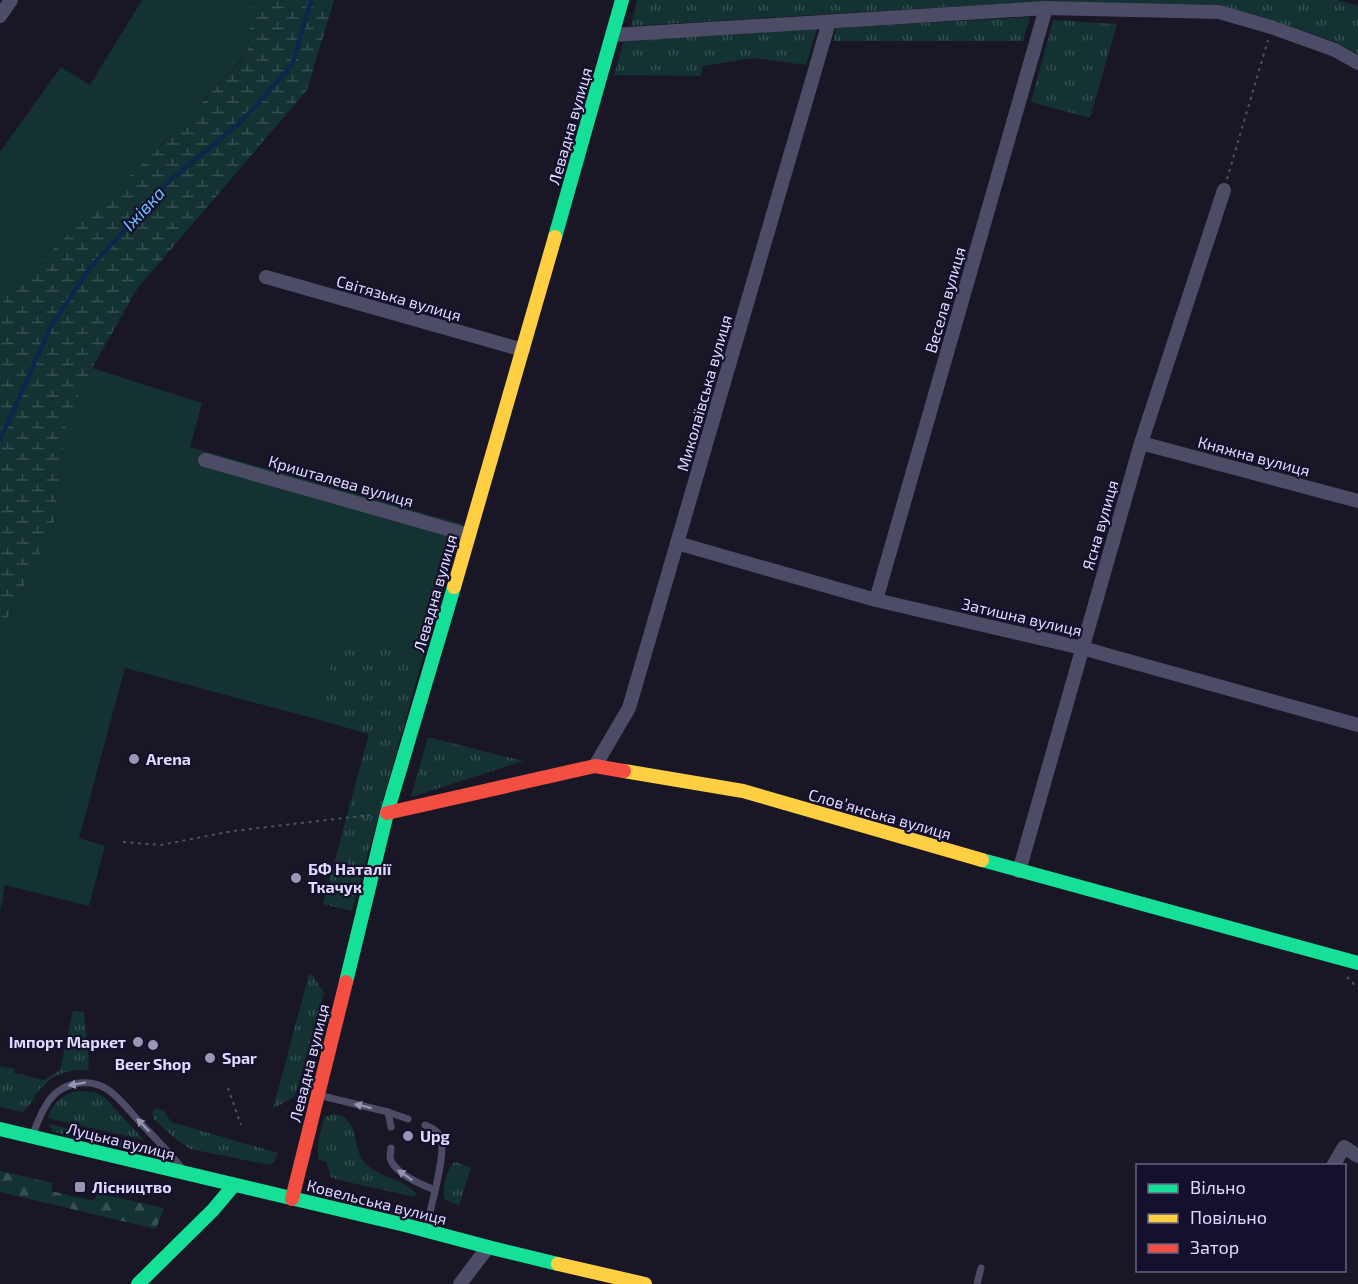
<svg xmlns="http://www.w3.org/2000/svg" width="1358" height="1284" viewBox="0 0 1358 1284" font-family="'Exo 2',sans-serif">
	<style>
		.grass { fill: url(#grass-tufts) }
		.forest { fill: url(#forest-firs) }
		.wetland { fill: url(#wetland-marsh) }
		.garden { fill: #143232 }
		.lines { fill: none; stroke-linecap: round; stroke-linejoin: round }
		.stream { stroke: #0d264c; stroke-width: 4.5 }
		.path { stroke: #465463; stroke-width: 2; stroke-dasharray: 3 4.5; stroke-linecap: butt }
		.lane { stroke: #4d4c67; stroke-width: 7 }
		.street { stroke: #4d4c67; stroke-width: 14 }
		.fast { stroke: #16e098; stroke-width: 14 }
		.slow { stroke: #ffcf43; stroke-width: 14 }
		.jam { stroke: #f24e42; stroke-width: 14 }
		.oneway { fill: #9694b3 }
		.poi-dot { fill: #9a96b3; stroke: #15112c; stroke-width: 2 }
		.labels { text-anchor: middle; stroke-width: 4.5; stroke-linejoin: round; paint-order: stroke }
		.street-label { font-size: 16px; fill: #dfdbff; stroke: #15112c }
		.poi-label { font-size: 16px; font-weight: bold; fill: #dfdbff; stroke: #15112c; text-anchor: start }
		.water-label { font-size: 18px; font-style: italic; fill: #69beff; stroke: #15112c }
	</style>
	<defs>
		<pattern id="grass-tufts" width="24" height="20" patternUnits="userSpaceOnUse" patternTransform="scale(1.5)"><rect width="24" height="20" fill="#143232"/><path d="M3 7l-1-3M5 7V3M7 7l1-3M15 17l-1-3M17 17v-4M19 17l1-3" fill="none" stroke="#364f51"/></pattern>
		<pattern id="forest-firs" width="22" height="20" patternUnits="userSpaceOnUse" patternTransform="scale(1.5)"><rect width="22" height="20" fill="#143232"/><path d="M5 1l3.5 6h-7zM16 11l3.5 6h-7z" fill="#364f51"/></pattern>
		<pattern id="wetland-marsh" width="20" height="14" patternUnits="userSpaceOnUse" patternTransform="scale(1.5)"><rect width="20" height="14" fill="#143232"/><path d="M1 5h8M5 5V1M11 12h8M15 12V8" fill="none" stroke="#364f51"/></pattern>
	</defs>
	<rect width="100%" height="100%" fill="#191726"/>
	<g class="grass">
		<polygon points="637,0 1337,0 1358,6 1358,54 1338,43 1262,17 1220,5 1045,1 631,26"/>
		<polygon points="1030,17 1023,41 833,41 836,28"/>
		<polygon points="1053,20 1117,24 1090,118 1031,102"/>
		<polygon points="817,29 806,65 754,58 703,66 700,76 614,75 624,41"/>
		<polygon points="339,635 423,657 352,911 323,904 369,734 316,719"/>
		<polygon points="428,737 523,761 411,797"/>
		<polygon points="309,974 312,974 324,993 295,1096 273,1109"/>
		<path d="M73 1011 84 1012 89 1062 88 1070C68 1068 49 1076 37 1093 33 1099 30 1107 23 1112L0 1107V1066L15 1069 14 1073 44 1080 60 1070Z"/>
		<path d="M79 1091 95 1092 104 1097 144 1140 48 1118C53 1102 63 1094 79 1091Z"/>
		<polygon points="156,1109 163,1110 171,1122 278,1153 276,1159 270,1165 190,1149 172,1136 154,1119 152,1112"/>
		<path d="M335 1114C359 1116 352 1148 364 1162 378 1178 402 1178 416 1193L415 1197 339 1180 331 1177 326 1162 318 1159V1143L324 1117Z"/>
		<polygon points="49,1124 149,1146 150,1150 146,1153 58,1133 53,1131"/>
		<path d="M456 1162 471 1168 459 1205 445 1200C441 1190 446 1172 453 1163Z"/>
	</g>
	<polygon class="forest" points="0,1171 53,1183 51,1191 94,1201 97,1193 164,1208 156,1229 0,1192"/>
	<polygon class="wetland" points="253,0 334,0 307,90 137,289 92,368 67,421 53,529 0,634 0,308 9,291 169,138 247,54"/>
	<g class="garden">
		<polygon points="142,0 253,0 247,53 169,138 9,291 0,308 0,152 61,67 90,85"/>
		<polygon points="92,368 202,403 190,447 462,524 423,657 339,635 316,719 125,668 79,838 105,846 89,906 5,885 0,913 0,634 53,529 67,421"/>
	</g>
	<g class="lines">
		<polyline class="stream" points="0,440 51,326 90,268 167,183 243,120 292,65 311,0"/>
		<g class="path">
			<polyline points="1227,179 1268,40"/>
			<polyline points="123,842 161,845 233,831 370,815"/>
			<polyline points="1347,977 1358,988"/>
			<polyline points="228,1088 241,1125"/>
		</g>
		<g class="lane">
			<polyline points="318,1095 388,1112 408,1119"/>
			<polyline points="388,1112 391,1127"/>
			<path d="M425 1125C430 1127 437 1130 440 1136 448 1149 430 1210 426 1228"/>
			<path d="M33 1134C42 1110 51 1086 80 1083 89 1082 99 1084 107 1089 118 1096 128 1109 137 1119 152 1135 167 1150 181 1167"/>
			<path d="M391 1148C391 1151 390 1155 390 1158 394 1173 422 1185 435 1190"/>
			<polyline points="977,1284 981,1268"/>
		</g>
		<g class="street">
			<polyline points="0,16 11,0"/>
			<polyline points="613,35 1046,8 1219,12 1271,27 1335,50 1358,63"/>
			<polyline points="266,277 523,350"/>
			<polyline points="1141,443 1358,501"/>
			<polyline points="205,460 469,535"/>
			<polyline points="677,543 876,600 1082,648 1358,725"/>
			<polyline points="876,600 1046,8"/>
			<polyline points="595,766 629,708 829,22"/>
			<polyline points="1019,871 1141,443 1224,190"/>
			<polyline points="1333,1166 1344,1147 1358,1156"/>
			<polyline points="460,1284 488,1247"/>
		</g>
		<g class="fast">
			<polyline points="555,237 622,0"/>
			<polyline points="982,860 1358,963"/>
			<polyline points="346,982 387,813 454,587"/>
			<polyline points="0,1129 405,1225 488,1247 558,1264"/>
			<polyline points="138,1284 213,1210 234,1185"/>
		</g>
		<g class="slow">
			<polyline points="454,587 555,237"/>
			<polyline points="624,771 743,791 982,860"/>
			<polyline points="558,1264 645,1284"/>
		</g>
		<g class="jam">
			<polyline points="387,813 595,766 624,771"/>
			<polyline points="292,1199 346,982"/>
		</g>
	</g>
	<defs><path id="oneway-solid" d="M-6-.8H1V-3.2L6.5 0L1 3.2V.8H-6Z" transform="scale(1.5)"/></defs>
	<g class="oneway">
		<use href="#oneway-solid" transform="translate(77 1084) rotate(170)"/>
		<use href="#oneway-solid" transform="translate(363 1106) rotate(-166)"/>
		<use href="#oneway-solid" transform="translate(143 1125) rotate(-134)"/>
		<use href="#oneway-solid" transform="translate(405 1175) rotate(-145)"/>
	</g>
	<g class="poi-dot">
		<circle cx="134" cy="759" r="6"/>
		<circle cx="296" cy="878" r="6"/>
		<circle cx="138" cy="1042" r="6"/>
		<circle cx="153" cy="1045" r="6"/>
		<circle cx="210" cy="1058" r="6"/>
		<circle cx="408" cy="1136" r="6"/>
		<rect x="74" y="1181" width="12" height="12" rx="3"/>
	</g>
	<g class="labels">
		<g class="street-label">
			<text transform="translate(570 126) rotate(-74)" y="6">Левадна вулиця</text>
			<text transform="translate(399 298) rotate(16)" y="6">Світязька вулиця</text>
			<text transform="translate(945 300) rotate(-74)" y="6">Весела вулиця</text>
			<text transform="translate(704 393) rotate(-74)" y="6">Миколаївська вулиця</text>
			<text transform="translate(1254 456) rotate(15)" y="6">Княжна вулиця</text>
			<text transform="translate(341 481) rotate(16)" y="6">Кришталева вулиця</text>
			<text transform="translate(1100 525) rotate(-74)" y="6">Ясна вулиця</text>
			<text transform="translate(435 593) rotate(-74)" y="6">Левадна вулиця</text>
			<text transform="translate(1022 617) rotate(13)" y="6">Затишна вулиця</text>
			<text transform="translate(880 814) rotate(16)" y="6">Словʼянська вулиця</text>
			<text transform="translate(309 1063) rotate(-76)" y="6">Левадна вулиця</text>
			<text transform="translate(121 1141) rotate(14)" y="6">Луцька вулиця</text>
			<text transform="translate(377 1202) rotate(14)" y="6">Ковельська вулиця</text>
		</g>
		<g class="poi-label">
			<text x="146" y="765">Arena</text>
			<text x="308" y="875">БФ Наталії<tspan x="308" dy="18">Ткачук</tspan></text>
			<text x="126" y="1048" text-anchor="end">Імпорт Маркет</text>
			<text x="222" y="1064">Spar</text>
			<text x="153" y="1070" text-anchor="middle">Beer Shop</text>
			<text x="420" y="1142">Upg</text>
			<text x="92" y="1193">Лісництво</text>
		</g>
		<g class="water-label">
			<text transform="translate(144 209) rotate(-47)" y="6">Іжівка</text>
		</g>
	</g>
	<rect x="1136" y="1164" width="210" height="108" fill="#15112c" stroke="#666280" stroke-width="1.5"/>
	<rect x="1148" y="1184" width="30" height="9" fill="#16e098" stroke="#666280" stroke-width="1.5"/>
	<text x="1190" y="1194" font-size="18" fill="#dfdbff">Вільно</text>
	<rect x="1148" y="1214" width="30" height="9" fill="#ffcf43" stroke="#666280" stroke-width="1.5"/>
	<text x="1190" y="1224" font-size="18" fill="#dfdbff">Повільно</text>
	<rect x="1148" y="1244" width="30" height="9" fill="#f24e42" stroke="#666280" stroke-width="1.5"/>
	<text x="1190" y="1254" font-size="18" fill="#dfdbff">Затор</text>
</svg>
